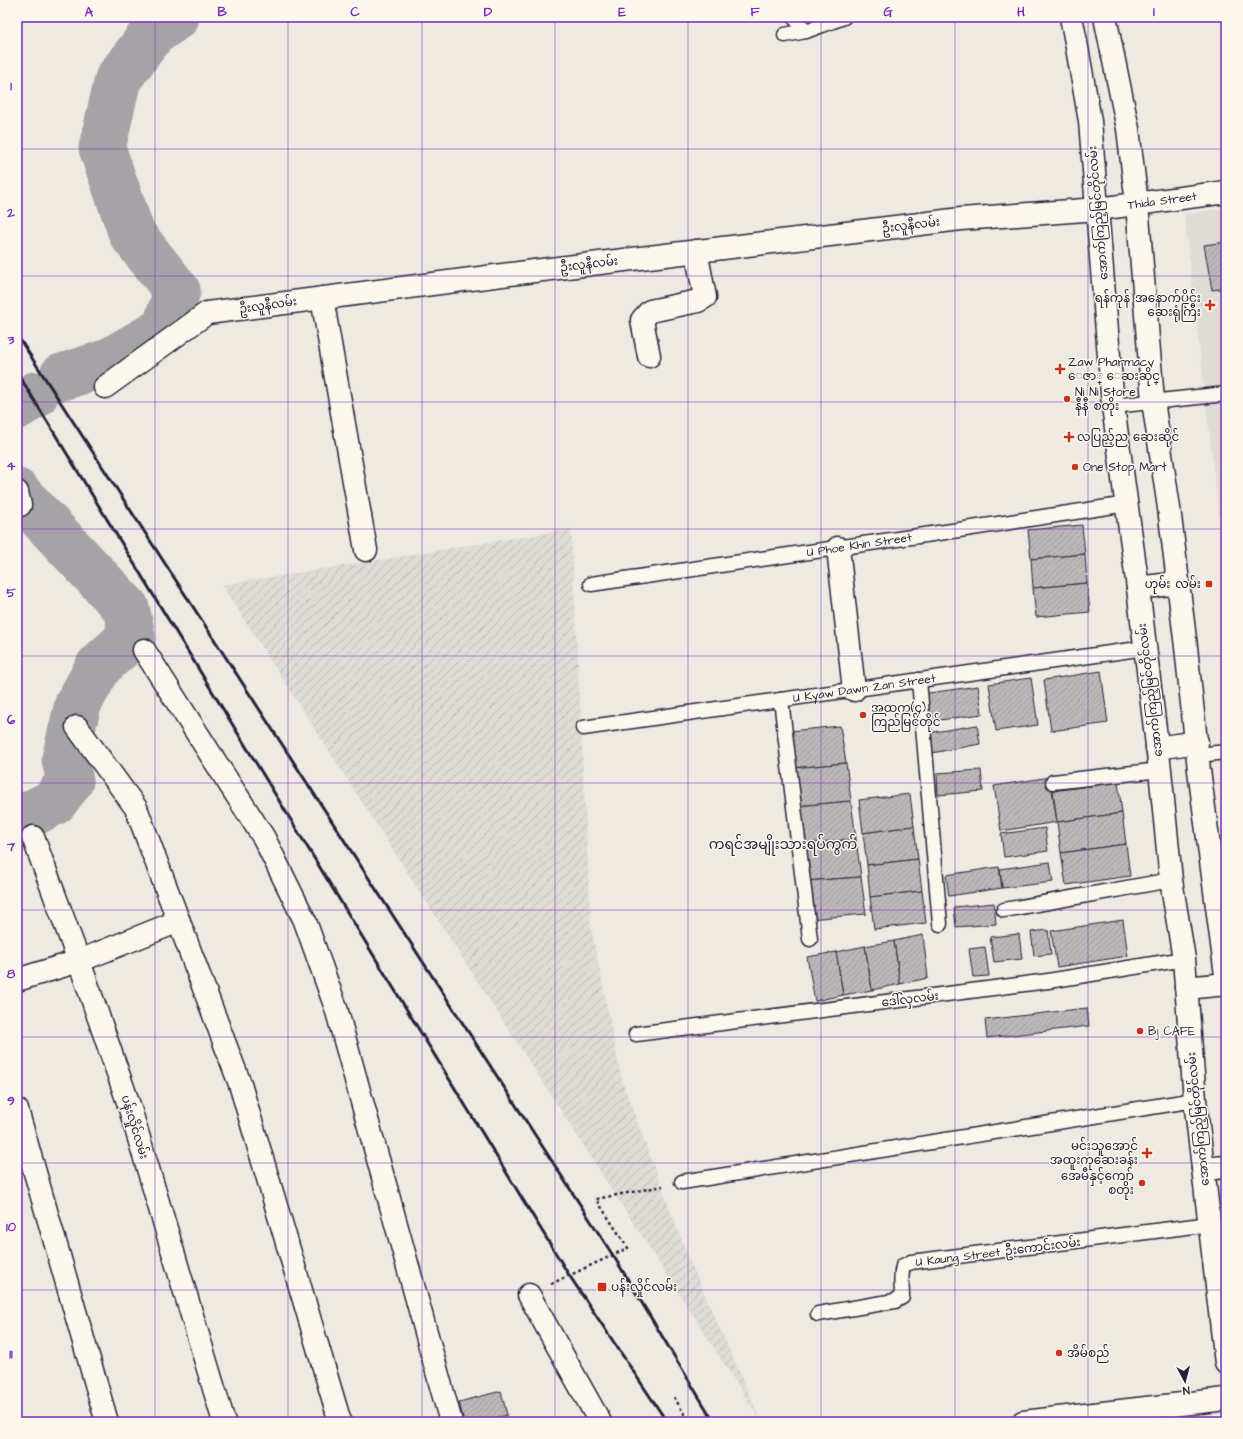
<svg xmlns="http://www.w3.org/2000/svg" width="1243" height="1439" viewBox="0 0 1243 1439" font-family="'Architects Daughter','Noto Sans Myanmar',sans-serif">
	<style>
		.built { fill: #dfdbd5 }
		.industrial { fill: url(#industrial-furrows) }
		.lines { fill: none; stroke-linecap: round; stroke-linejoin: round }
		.river { stroke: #a6a3a7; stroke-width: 47 }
		.building { fill: url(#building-hatch); stroke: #22223b }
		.lane-casing { stroke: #22223b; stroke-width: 17 }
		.street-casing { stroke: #22223b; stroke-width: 25 }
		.secondary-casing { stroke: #22223b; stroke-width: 25 }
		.path { stroke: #22223b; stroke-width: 2.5; stroke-dasharray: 3 3; stroke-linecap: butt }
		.lane { stroke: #fbf7ec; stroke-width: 14 }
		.street { stroke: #fbf7ec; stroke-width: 22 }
		.secondary { stroke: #fbf7ec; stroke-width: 22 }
		.rail { stroke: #22223b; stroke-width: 3 }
		.grid { fill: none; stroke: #7b2cbf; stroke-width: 1; stroke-opacity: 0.55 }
		.poi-dot { fill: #c8321e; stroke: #fbf7ec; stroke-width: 1.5 }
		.labels { text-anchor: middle; stroke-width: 3; stroke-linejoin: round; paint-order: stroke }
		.street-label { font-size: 12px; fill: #22223b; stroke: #fbf7ec }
		.poi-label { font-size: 12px; fill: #22223b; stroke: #fbf7ec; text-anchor: start }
		.quarter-label { font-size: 14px; fill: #22223b; stroke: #fbf7ec }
		.neatline { fill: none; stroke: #7b2cbf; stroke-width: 1.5 }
		.grid-label { font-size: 13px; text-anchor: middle; font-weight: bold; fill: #7b2cbf }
	</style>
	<defs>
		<pattern id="industrial-furrows" width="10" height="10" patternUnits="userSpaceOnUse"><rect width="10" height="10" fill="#dfdbd5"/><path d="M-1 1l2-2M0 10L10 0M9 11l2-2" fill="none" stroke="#bfbcb8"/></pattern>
		<pattern id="building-hatch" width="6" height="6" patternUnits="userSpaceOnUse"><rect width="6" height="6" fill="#bcb8b8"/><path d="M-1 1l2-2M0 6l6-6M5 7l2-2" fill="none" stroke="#a19e9f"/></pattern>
	</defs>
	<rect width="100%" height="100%" fill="#eeeae2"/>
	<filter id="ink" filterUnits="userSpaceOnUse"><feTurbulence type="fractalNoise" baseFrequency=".025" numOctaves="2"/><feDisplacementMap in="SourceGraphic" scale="8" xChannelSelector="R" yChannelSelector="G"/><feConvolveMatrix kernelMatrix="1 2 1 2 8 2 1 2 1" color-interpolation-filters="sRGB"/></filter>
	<g filter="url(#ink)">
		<polygon class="built" points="1226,208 1226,578 1184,214"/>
		<polygon class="industrial" points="571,529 591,927 622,1081 688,1257 761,1421 222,585"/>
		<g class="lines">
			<g class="river">
				<polyline points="62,377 106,363 165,329 177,291 132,234 102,148 118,79 153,33 176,17"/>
				<polyline points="17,406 35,395"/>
				<polyline points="17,492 126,608 132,636 99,666 78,704 65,759 70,781 54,802 17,821"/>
			</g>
		</g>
		<g class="building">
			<polygon points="1226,242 1226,288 1212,290 1204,245"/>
			<polygon points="1082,525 1085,554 1031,559 1028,530"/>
			<polygon points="1085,554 1087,583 1033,588 1031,559"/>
			<polygon points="1087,583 1090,612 1036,617 1033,588"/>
			<polygon points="1101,671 1108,723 1051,731 1044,680"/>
			<polygon points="1031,678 1038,725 996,731 989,684"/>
			<polygon points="978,686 982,714 926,722 922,694"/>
			<polygon points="977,725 980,744 932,753 928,733"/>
			<polygon points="840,726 846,763 793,768 790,731"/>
			<polygon points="846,763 851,801 797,806 793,768"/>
			<polygon points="981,770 983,791 938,795 937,773"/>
			<polygon points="1050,777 1057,822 1001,831 994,786"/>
			<polygon points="1118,782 1122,813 1057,822 1053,791"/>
			<polygon points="910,794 914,826 863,833 859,800"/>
			<polygon points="851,801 856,839 801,844 797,806"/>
			<polygon points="1122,813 1126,844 1061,853 1057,822"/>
			<polygon points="914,826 918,859 867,865 863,833"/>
			<polygon points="1045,828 1048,851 1004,857 1001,834"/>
			<polygon points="856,839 861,877 805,881 801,844"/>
			<polygon points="1126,844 1130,876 1066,885 1061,853"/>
			<polygon points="918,859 922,891 870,897 867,865"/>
			<polygon points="1050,862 1053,882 1002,888 1000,869"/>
			<polygon points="999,867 1002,888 949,896 946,875"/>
			<polygon points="861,877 866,914 809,919 805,881"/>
			<polygon points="922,891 926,923 874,929 870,897"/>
			<polygon points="994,903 996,924 956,927 954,907"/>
			<polygon points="1123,920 1128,956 1057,967 1051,931"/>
			<polygon points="1048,930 1051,954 1034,956 1031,932"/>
			<polygon points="1019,934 1022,959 994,962 990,937"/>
			<polygon points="923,935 928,978 900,984 894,941"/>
			<polygon points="894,941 900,984 872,990 865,946"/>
			<polygon points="865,946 872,990 843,995 836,952"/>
			<polygon points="985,947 989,976 973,977 969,949"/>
			<polygon points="836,952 843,995 815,1001 807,957"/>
			<polygon points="1087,1008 1089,1026 987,1038 985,1020"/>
			<polygon points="501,1391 507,1415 479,1422 464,1422 459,1402"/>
		</g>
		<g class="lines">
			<g class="lane-casing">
				<g id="lane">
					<polyline points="794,17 806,31"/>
					<polyline points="785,35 806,31 844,17"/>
					<polyline points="1113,406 1226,394"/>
					<path id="s1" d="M591 584 959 530 1127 504"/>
					<polyline points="919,680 940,924"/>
					<polyline points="781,700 810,939"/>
					<path id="s2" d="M583 728 1145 648"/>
					<polyline points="1199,755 1226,752"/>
					<polyline points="1053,782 1160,770"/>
					<polyline points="1004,910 1171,880"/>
					<polyline points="636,1034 1048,981 1184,959"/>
					<polyline points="682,1182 1195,1100"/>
					<path d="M818 1314 895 1301 902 1297C902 1286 900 1277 903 1266L911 1262 1210 1224"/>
				</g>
			</g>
			<g class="street-casing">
				<g id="street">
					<polyline points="322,298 366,550"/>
					<polyline points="649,356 642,320 650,311 698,301 705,297 696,251"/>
					<path id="s3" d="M105 387 207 313 534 271 961 219 1098 209 1226 192"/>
					<polyline points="17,492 20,505"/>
					<polyline points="838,548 854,690"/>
					<polyline points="144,650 264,838 305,921 336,1008 451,1422"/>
					<polyline points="77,727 136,808 240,1084 340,1422"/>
					<polyline points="33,837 79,961 128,1102 224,1422"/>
					<polyline points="17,980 79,961 179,921"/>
					<polyline points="1186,988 1226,984"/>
					<polyline points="17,1110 107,1422"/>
					<polyline points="1203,1169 1226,1167"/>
					<polyline points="529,1295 600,1422"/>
				</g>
			</g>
			<g class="secondary-casing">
				<g id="secondary">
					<polyline points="1071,17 1076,42 1090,121 1113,406 1138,588 1160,770 1171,880 1184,959 1195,1100 1226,1363"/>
					<polyline points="1105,17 1128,129 1137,204 1153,401 1169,508 1186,647 1199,770 1226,975"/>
					<polyline points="1138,588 1178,583"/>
					<polyline points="1157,748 1197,742"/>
					<polyline points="1023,1422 1226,1399"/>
				</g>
			</g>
			<g class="path">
				<polyline points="551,1284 628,1248 596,1199 663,1186"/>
				<polyline points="674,1397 689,1422"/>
			</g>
			<use href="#lane" class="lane"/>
			<use href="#street" class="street"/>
			<use href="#secondary" class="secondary"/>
			<g class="rail">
				<polyline points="17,335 616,1260 714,1422"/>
				<polyline points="17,372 569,1275 667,1422"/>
			</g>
		</g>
	</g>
	<path class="grid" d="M155 17V1422M288 17V1422M422 17V1422M555 17V1422M688 17V1422M821 17V1422M955 17V1422M1088 17V1422M17 149H1226M17 276H1226M17 402H1226M17 529H1226M17 656H1226M17 783H1226M17 910H1226M17 1037H1226M17 1163H1226M17 1290H1226"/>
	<g class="poi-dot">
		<path d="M1208 299h4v4h4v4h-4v4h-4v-4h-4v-4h4z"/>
		<path d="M1058 363h4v4h4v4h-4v4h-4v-4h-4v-4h4z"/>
		<circle cx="1067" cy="399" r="4"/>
		<path d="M1067 431h4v4h4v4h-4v4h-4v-4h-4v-4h4z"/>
		<circle cx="1075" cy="467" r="4"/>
		<rect x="1205" y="580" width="8" height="8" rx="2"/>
		<circle cx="863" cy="715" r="4"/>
		<circle cx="1140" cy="1031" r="4"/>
		<path d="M1145 1147h4v4h4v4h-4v4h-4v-4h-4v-4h4z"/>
		<circle cx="1142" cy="1183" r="4"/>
		<rect x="597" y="1282" width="10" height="10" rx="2"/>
		<circle cx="1059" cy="1353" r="4"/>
	</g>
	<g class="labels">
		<g class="street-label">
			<text dy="4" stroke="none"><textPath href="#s3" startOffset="1088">Thida Street</textPath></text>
			<text transform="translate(1098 213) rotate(-95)" y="4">အောက်ကြည့်မြင်တိုင်လမ်း</text>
			<text transform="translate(911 225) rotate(-7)" y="4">ဦးလူနီလမ်း</text>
			<text transform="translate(589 264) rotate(-7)" y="4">ဦးလူနီလမ်း</text>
			<text transform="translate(268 305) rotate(-8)" y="4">ဦးလူနီလမ်း</text>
			<text dy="4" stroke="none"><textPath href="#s1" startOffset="271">U Phoe Khin Street</textPath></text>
			<text dy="4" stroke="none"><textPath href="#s2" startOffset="284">U Kyaw Dawn Zan Street</textPath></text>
			<text transform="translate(1150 690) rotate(-97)" y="4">အောက်ကြည့်မြင်တိုင်လမ်း</text>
			<text transform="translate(910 999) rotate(-7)" y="4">ဒေါ်လှလမ်း</text>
			<text transform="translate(1198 1119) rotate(-96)" y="4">အောက်ကြည့်မြင်တိုင်လမ်း</text>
			<text transform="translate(135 1127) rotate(73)" y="4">ပန်းလှိုင်လမ်း</text>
			<text transform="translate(998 1252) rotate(-7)" y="4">U Kaung Street ဦးကောင်းလမ်း</text>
		</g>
		<g class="poi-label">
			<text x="1201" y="302" text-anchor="end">ရန်ကုန် အနောက်ပိုင်း<tspan x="1201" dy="14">ဆေးရုံကြီး</tspan></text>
			<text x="1068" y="366">Zaw Pharmacy<tspan x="1068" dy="14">ေဇာ္ ေဆးဆိုင္</tspan></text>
			<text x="1075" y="396">Ni Ni Store<tspan x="1075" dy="14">နီနီ စတိုး</tspan></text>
			<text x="1077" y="441">လပြည့်ည ဆေးဆိုင်</text>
			<text x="1083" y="471">One Stop Mart</text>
			<text x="1201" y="588" text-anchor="end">ဟုမ်း လမ်း</text>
			<text x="871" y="712">အထက(၄)<tspan x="871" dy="14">ကြည်မြင်တိုင်</tspan></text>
			<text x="1148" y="1035">Bj CAFE</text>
			<text x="1138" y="1150" text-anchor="end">မင်းသူအောင်<tspan x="1138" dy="14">အထူးကုဆေးခန်း</tspan></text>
			<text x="1134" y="1180" text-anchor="end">အေမီနှင့်ကျော်<tspan x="1134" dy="14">စတိုး</tspan></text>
			<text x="611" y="1291">ပန်းလှိုင်လမ်း</text>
			<text x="1067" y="1357">အိမ်စည်</text>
		</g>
		<g class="quarter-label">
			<text x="783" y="849">ကရင်အမျိုးသားရပ်ကွက်</text>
		</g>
	</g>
	<rect width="1243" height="1439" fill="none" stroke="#fbf7ec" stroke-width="44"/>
	<g transform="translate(1185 1381) rotate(173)" stroke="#fbf7ec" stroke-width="3" paint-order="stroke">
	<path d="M0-3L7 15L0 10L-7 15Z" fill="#22223b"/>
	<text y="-6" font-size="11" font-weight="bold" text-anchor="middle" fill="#22223b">N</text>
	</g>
	<rect x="22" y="22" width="1199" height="1395" class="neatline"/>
	<g class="grid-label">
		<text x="89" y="16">A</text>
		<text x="222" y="16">B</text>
		<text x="355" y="16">C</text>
		<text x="488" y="16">D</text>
		<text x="622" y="16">E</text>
		<text x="755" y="16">F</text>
		<text x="888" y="16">G</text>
		<text x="1021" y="16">H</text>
		<text x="1154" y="16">I</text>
		<text x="11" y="90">1</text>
		<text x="11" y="217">2</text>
		<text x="11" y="344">3</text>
		<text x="11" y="470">4</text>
		<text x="11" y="597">5</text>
		<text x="11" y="724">6</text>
		<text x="11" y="851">7</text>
		<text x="11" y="978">8</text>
		<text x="11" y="1105">9</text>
		<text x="11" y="1231">10</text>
		<text x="11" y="1358">11</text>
	</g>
</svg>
